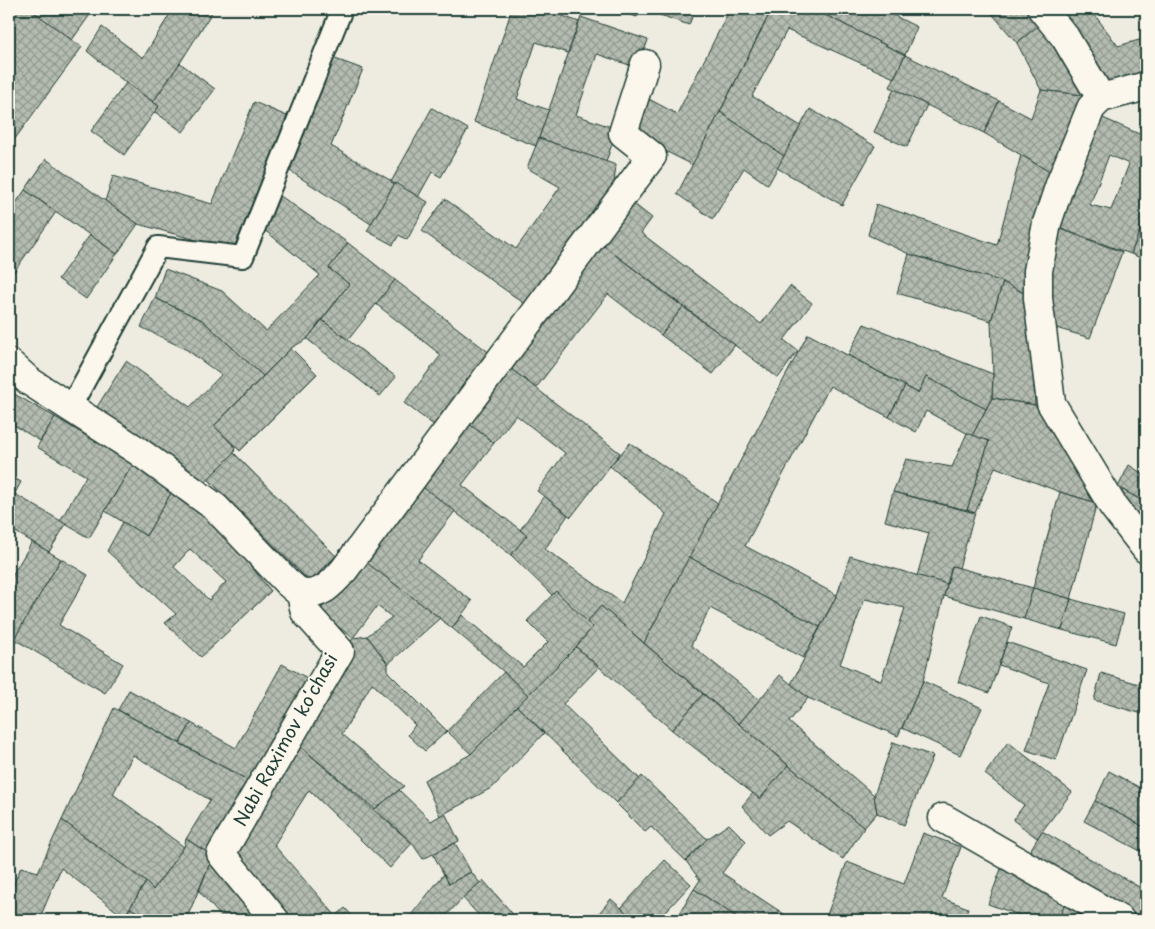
<svg xmlns="http://www.w3.org/2000/svg" width="1155" height="929" viewBox="0 0 1155 929" font-family="'Playpen Sans',sans-serif">
	<style>
		.building { fill: url(#building-cross-hatch); stroke: #1f3d34; fill-rule: evenodd }
		.lines { fill: none; stroke-linecap: round; stroke-linejoin: round }
		.lane-casing { stroke: #1f3d34; stroke-width: 24 }
		.street-casing { stroke: #1f3d34; stroke-width: 31 }
		.lane { stroke: #fbf7ec; stroke-width: 20 }
		.street { stroke: #fbf7ec; stroke-width: 28 }
		.labels { text-anchor: middle; stroke-width: 4; stroke-linejoin: round; paint-order: stroke }
		.street-label { font-size: 18px; fill: #1f3d34; stroke: #fbf7ec }
	</style>
	<defs>
		<pattern id="building-cross-hatch" width="8" height="8" patternUnits="userSpaceOnUse" patternTransform="scale(1.25)"><rect width="8" height="8" fill="#b4bbb0"/><path d="M0 0l8 8M0 8l8-8" fill="none" stroke="#929990"/></pattern>
	</defs>
	<rect width="100%" height="100%" fill="#eeece1"/>
	<filter id="ink" filterUnits="userSpaceOnUse"><feTurbulence type="fractalNoise" baseFrequency=".02" numOctaves="2"/><feDisplacementMap in="SourceGraphic" scale="10" xChannelSelector="R" yChannelSelector="G"/><feConvolveMatrix kernelMatrix="1 2 1 2 8 2 1 2 1" color-interpolation-filters="sRGB"/></filter>
	<g filter="url(#ink)">
		<g class="building">
			<polygon points="9,9 30,9 82,47 9,147"/>
			<polygon points="30,9 94,9 72,40"/>
			<polygon points="173,9 214,9 180,63 153,102 126,83 87,51 102,27 143,58"/>
			<polygon points="512,9 544,9 579,22 568,53 536,42 517,99 549,110 536,146 474,122"/>
			<polygon points="544,9 565,9 563,15"/>
			<polygon points="612,9 640,9 637,17"/>
			<polygon points="656,9 695,9 689,25 654,13"/>
			<polygon points="730,9 772,9 693,165 629,133 647,98 677,114"/>
			<polygon points="772,9 814,9 905,55 894,78 787,30 752,96 801,126 784,156 720,112"/>
			<polygon points="814,9 881,9 917,27 905,55"/>
			<polygon points="988,9 1036,9 1045,20 1017,43"/>
			<polygon points="1051,9 1098,9 1094,14 1118,46 1146,38 1146,78 1104,89"/>
			<polygon points="581,17 648,40 638,68 597,54 576,115 617,129 606,162 539,138"/>
			<polygon points="1045,20 1072,54 1082,95 1041,90 1017,43"/>
			<polygon points="905,55 999,101 984,133 890,87"/>
			<polygon points="327,56 363,69 331,146 395,183 371,224 284,167"/>
			<polygon points="180,63 215,89 183,132 155,112 159,106 153,102"/>
			<polygon points="126,83 159,106 124,155 91,131"/>
			<polygon points="894,89 927,105 907,147 874,132"/>
			<polygon points="1041,90 1082,95 1058,177 984,133 999,101 1031,118"/>
			<polygon points="254,102 289,117 233,250 138,224 105,201 113,176 212,204"/>
			<polygon points="432,108 468,129 441,177 432,172 418,197 391,182"/>
			<polygon points="810,109 875,146 842,205 777,168"/>
			<polygon points="720,112 784,156 768,185 744,168 713,219 677,194"/>
			<path d="M1094 114 1146 137V215L1131 254 1050 225ZM1109 155 1129 164 1111 210 1090 205Z"/>
			<polygon points="539,138 616,165 614,183 528,306 422,231 445,199 516,249 560,187 527,168"/>
			<polygon points="1021,155 1058,177 1029,296 1003,282 909,254 868,235 876,204 997,245"/>
			<polygon points="46,159 138,224 117,254 25,190"/>
			<polygon points="395,183 428,202 407,240 399,235 393,245 367,231"/>
			<polygon points="25,190 56,212 9,279 9,213"/>
			<polygon points="279,195 348,243 329,268 349,284 307,339 291,348 263,376 202,320 155,298 165,269 222,291 266,331 320,275 262,228"/>
			<polygon points="629,200 652,218 641,233 761,324 790,286 812,303 784,340 798,351 778,378 600,243"/>
			<polygon points="1146,215 1146,260 1131,254"/>
			<polygon points="1050,225 1122,252 1090,338 1049,326 1042,304 1052,276 1041,270"/>
			<polygon points="90,235 117,254 86,299 58,279"/>
			<polygon points="348,243 395,280 348,340 322,320 349,284 329,268"/>
			<polygon points="600,243 683,307 661,335 608,294 536,388 506,365"/>
			<polygon points="909,254 1003,282 991,321 897,293"/>
			<polygon points="395,280 491,354 435,426 404,403 441,355 376,304"/>
			<polygon points="1003,282 1029,296 1035,405 992,398 993,374 991,321"/>
			<polygon points="155,298 202,320 263,376 214,426 235,447 234,453 200,488 95,410 126,361 190,407 221,375 187,350 141,327"/>
			<polygon points="683,307 735,345 713,374 661,335"/>
			<polygon points="322,320 396,377 380,396 307,339"/>
			<polygon points="864,324 993,374 992,398 986,409 926,377 918,393 848,355"/>
			<polygon points="808,334 905,386 889,417 830,386 745,546 837,595 820,627 689,557"/>
			<polygon points="291,348 317,374 240,451 214,426"/>
			<polygon points="506,365 620,453 571,517 537,491 565,453 516,415 494,443 464,420"/>
			<polygon points="926,377 986,409 972,436 926,411 916,432 889,417 905,386 918,393"/>
			<polygon points="9,391 55,417 40,441 9,422"/>
			<polygon points="992,398 1035,405 1099,495 1097,503 1060,492 995,467 975,513 967,510 989,441 972,436"/>
			<polygon points="55,417 133,464 89,538 60,521 86,476 37,447"/>
			<polygon points="464,420 494,443 462,485 527,535 511,555 416,482"/>
			<polygon points="967,433 989,441 967,510 893,492 906,459 952,467"/>
			<polygon points="630,443 718,503 644,643 601,606 587,622 556,591 552,595 511,555 527,535 520,530 544,496 568,515 545,549 622,603 666,514 610,466"/>
			<polygon points="234,453 336,556 310,582 208,479"/>
			<polygon points="133,464 174,488 146,536 105,511"/>
			<polygon points="1129,465 1146,476 1146,503 1118,487"/>
			<polygon points="9,475 21,482 9,504"/>
			<polygon points="416,482 455,511 418,560 472,601 452,628 359,557"/>
			<path d="M174 488 226 536 271 591 201 657 165 623 176 614 107 551 123 522 146 536ZM190 549 226 582 209 600 174 567Z"/>
			<polygon points="1123,490 1146,503 1146,537 1117,502"/>
			<polygon points="893,492 975,513 959,568 952,566 947,584 917,576 929,533 885,521"/>
			<polygon points="1060,492 1097,503 1071,599 1033,588"/>
			<polygon points="15,494 66,524 49,552 9,528 9,504"/>
			<polygon points="32,542 61,559 9,648 9,581"/>
			<path d="M850 556 947 584 923 681 898 736 808 698 791 684 837 595ZM865 599 905 608 881 681 840 664Z"/>
			<polygon points="359,557 440,618 388,664 367,636 392,617 377,606 353,638 319,612"/>
			<polygon points="689,557 820,627 803,658 710,608 691,645 760,700 739,724 644,643"/>
			<polygon points="61,559 88,575 59,625 123,664 105,693 14,639"/>
			<polygon points="952,566 1033,588 1024,619 944,596"/>
			<polygon points="1033,588 1071,599 1062,630 1024,619"/>
			<polygon points="556,591 593,627 576,647 528,695 504,672 452,628 462,615 523,667 548,642 527,621"/>
			<polygon points="1071,599 1124,614 1116,644 1062,630"/>
			<polygon points="601,606 703,694 672,730 576,647 593,627 587,622"/>
			<polygon points="981,616 1012,627 989,693 958,682"/>
			<polygon points="367,636 388,664 388,672 447,731 425,751 408,735 415,725 372,683 342,734 404,786 375,809 295,742 353,638"/>
			<polygon points="1007,642 1087,670 1056,760 1026,750 1049,683 999,665"/>
			<polygon points="576,647 599,667 563,704 640,779 616,803 517,706"/>
			<polygon points="282,664 309,679 253,783 180,743 191,723 236,748"/>
			<polygon points="504,672 528,695 471,754 447,731"/>
			<polygon points="1101,673 1146,686 1146,715 1094,700"/>
			<polygon points="780,675 808,698 789,722 874,795 877,813 864,828 739,724"/>
			<polygon points="923,681 982,708 960,755 902,728"/>
			<polygon points="129,690 191,723 180,743 118,710"/>
			<polygon points="703,694 788,765 760,799 672,730"/>
			<polygon points="517,706 544,733 493,787 440,816 424,780 471,754"/>
			<polygon points="114,708 253,783 213,856 186,839 210,800 133,755 113,794 184,847 153,890 146,882 62,820"/>
			<polygon points="295,742 412,843 390,868 309,790 274,845 336,916 331,920 282,920 227,852"/>
			<polygon points="893,742 933,756 904,825 877,813 874,795"/>
			<polygon points="1008,742 1072,792 1037,838 1013,820 1024,805 985,774"/>
			<polygon points="788,765 864,828 843,859 787,821 768,835 742,806 753,793 760,799"/>
			<polygon points="1109,771 1146,791 1146,828 1095,801"/>
			<polygon points="642,776 707,839 686,861 651,827 645,832 616,803"/>
			<polygon points="399,790 431,821 445,813 459,841 423,859 412,843 375,809"/>
			<polygon points="1095,801 1146,828 1146,854 1084,821"/>
			<polygon points="62,820 146,882 124,917 61,868 39,920 9,920 9,895 21,867 38,872"/>
			<polygon points="729,824 746,841 722,873 793,920 741,920 694,889 700,880 686,861 707,839"/>
			<polygon points="1042,831 1146,891 1146,917 1144,920 1135,920 1026,857"/>
			<polygon points="923,833 961,847 942,898 968,908 963,920 883,920 872,916 871,920 825,920 847,862 904,884"/>
			<polygon points="186,839 213,856 186,920 152,920 130,908 146,882 153,890 184,847"/>
			<polygon points="455,843 471,872 449,884 433,854"/>
			<polygon points="213,856 267,920 224,920 199,891"/>
			<polygon points="665,860 691,884 658,920 635,920 621,908"/>
			<polygon points="1001,869 1068,895 1059,920 1020,920 1022,916 988,904"/>
			<polygon points="471,872 480,883 463,898 442,920 407,920 444,874 449,884"/>
			<polygon points="483,880 518,920 483,920 463,898"/>
			<polygon points="694,889 741,920 676,920"/>
			<polygon points="611,899 621,908 635,920 593,920"/>
			<polygon points="1064,906 1096,919 1096,920 1059,920"/>
			<polygon points="130,908 152,920 123,920"/>
			<polygon points="345,908 356,920 331,920 336,916"/>
		</g>
		<g class="lines">
			<g class="lane-casing">
				<polyline id="lane" points="70,408 158,247 243,257 342,9"/>
			</g>
			<g class="street-casing">
				<g id="street">
					<polyline points="1042,9 1065,37 1101,98"/>
					<polyline points="1146,86 1101,98 1091,108 1060,184 1047,223 1038,271 1038,298 1051,403 1113,506 1146,549"/>
					<polyline points="9,363 29,381 138,451 215,507 287,582 301,594 305,612 340,651 221,854 275,920"/>
					<path d="M301 594C321 596 332 584 344 570L652 156 623 133 645 64"/>
					<polyline points="943,818 1120,920"/>
				</g>
			</g>
			<use href="#lane" class="lane"/>
			<use href="#street" class="street"/>
		</g>
	</g>
	<g class="labels">
		<g class="street-label">
			<text transform="translate(286 740) rotate(-61)" y="6">Nabi Raximov koʻchasi</text>
		</g>
	</g>
	<rect width="1155" height="929" fill="none" stroke="#fbf7ec" stroke-width="30"/>
	<rect x="15" y="15" width="1125" height="899" fill="none" stroke="#1f3d34" stroke-width="2" filter="url(#ink)"/>
</svg>
